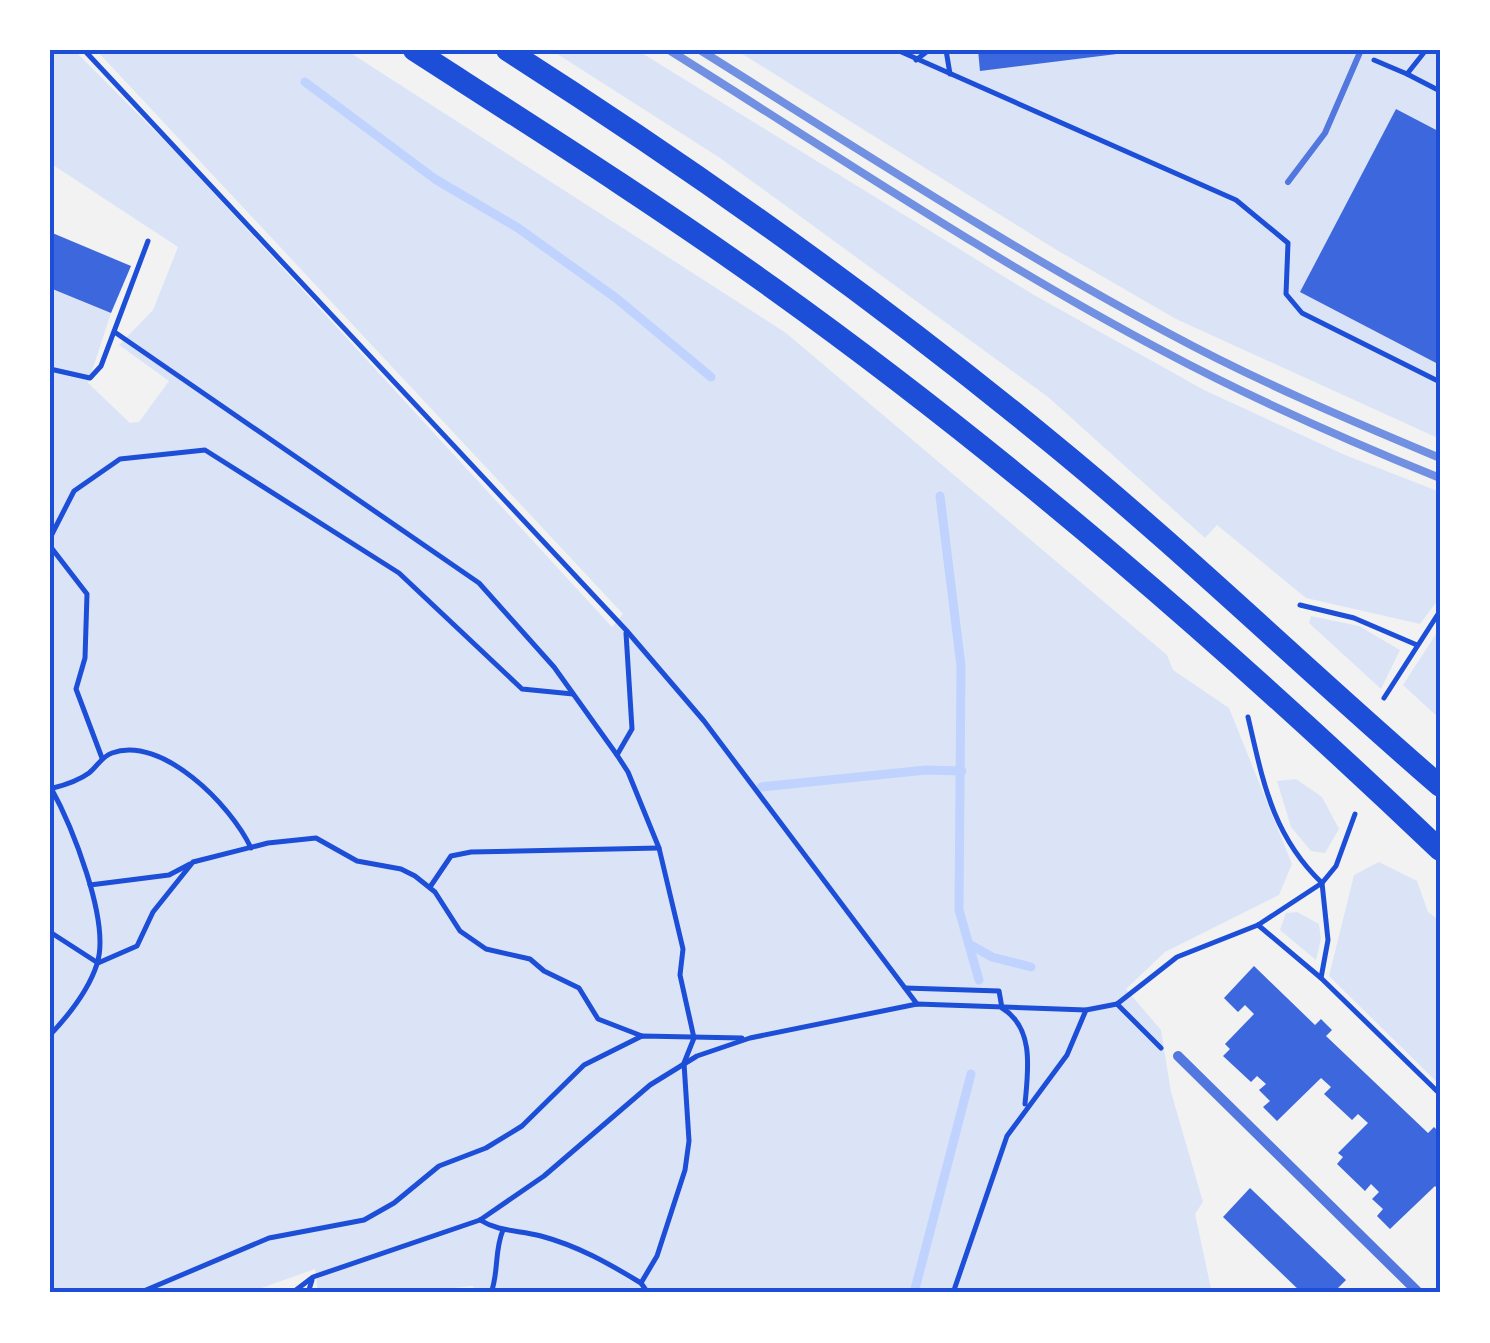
<svg xmlns="http://www.w3.org/2000/svg" width="1490" height="1343" viewBox="0 0 1490 1343" font-family="Overpass,sans-serif">
	<style>
		.green { fill: #dbe4f7 }
		.lines { fill: none; stroke-linecap: round; stroke-linejoin: round }
		.stream { stroke: #bfd3fe; stroke-width: 9 }
		.building { fill: #3d67dc }
		.path { stroke: #1d4ed8; stroke-width: 5 }
		.service { stroke: #5277de; stroke-width: 6 }
		.minor { stroke: #5277de; stroke-width: 10 }
		.trunk { stroke: #1d4ed8; stroke-width: 22 }
		.rail { stroke: #7290e2; stroke-width: 8 }
		.neatline { fill: none; stroke: #1d4ed8; stroke-width: 4 }
	</style>
	<rect width="100%" height="100%" fill="#f2f2f2"/>
	<g class="green">
		<polygon points="50,50 74,50 176,152 612,627 623,614 96,50 346,50 786,333 1167,655 1173,670 1229,708 1292,864 1279,895 1165,952 1126,989 1161,1030 1171,1092 1203,1202 1195,1214 1212,1293 481,1293 472,1286 408,1293 318,1293 315,1269 248,1293 50,1293 50,288 111,313 88,383 130,423 139,422 169,381 119,345 153,310 178,247 50,163"/>
		<polygon points="551,50 637,50 1034,295 1204,390 1345,455 1440,492 1440,597 1420,624 1306,598 1217,525 1205,538 1048,397 720,158"/>
		<polygon points="736,50 1440,50 1440,439 1176,319 1055,249"/>
		<polygon points="1311,616 1359,626 1400,650 1381,689 1309,623"/>
		<polygon points="1440,628 1440,719 1403,685"/>
		<polygon points="1296,779 1322,797 1339,829 1325,853 1311,851 1291,827 1277,781"/>
		<polygon points="1379,862 1417,881 1428,912 1440,921 1440,1085 1329,976 1354,875"/>
		<polygon points="1297,912 1319,924 1321,939 1316,960 1280,930 1286,913"/>
	</g>
	<g class="lines">
		<g class="stream">
			<polyline points="305,82 435,179 518,228 616,298 711,377"/>
			<polyline points="940,496 961,666 959,910 979,980"/>
			<polyline points="761,787 926,770 962,771"/>
			<polyline points="969,944 992,957 1031,967"/>
			<polyline points="914,1293 971,1074"/>
		</g>
	</g>
	<g class="building">
		<polygon points="978,50 1133,50 1133,52 980,71"/>
		<polygon points="1396,109 1440,132 1440,365 1300,292"/>
		<polygon points="50,232 131,266 111,313 50,288"/>
		<polygon points="1254,966 1315,1025 1321,1019 1332,1030 1326,1036 1428,1133 1434,1127 1440,1133 1440,1192 1435,1186 1390,1229 1377,1216 1383,1209 1372,1199 1379,1192 1371,1184 1365,1191 1337,1164 1343,1157 1338,1153 1368,1123 1358,1114 1352,1120 1324,1094 1331,1087 1321,1078 1277,1121 1263,1107 1270,1101 1259,1090 1266,1084 1257,1076 1251,1082 1223,1056 1230,1049 1225,1044 1254,1014 1245,1005 1238,1012 1224,998"/>
		<polygon points="1250,1188 1346,1280 1333,1293 1302,1293 1223,1217"/>
	</g>
	<g class="lines">
		<g class="path">
			<polyline points="84,50 626,630 704,721 917,1004"/>
			<polyline points="897,50 1236,200 1288,243 1286,294 1302,313 1440,382"/>
			<polyline points="946,50 950,74"/>
			<polyline points="916,60 929,50"/>
			<polyline points="1374,60 1407,74 1426,50"/>
			<polyline points="1407,74 1440,91"/>
			<polyline points="116,333 479,583 554,667 617,755"/>
			<polyline points="50,369 90,378 101,366 148,241"/>
			<polyline points="50,538 74,491 120,459 205,450 399,573 522,689 573,694"/>
			<polyline points="50,546 87,594 85,658 76,689 102,758"/>
			<polyline points="1300,605 1354,618 1417,645"/>
			<polyline points="626,633 632,729 617,755 628,772 659,848 683,949 680,975 694,1038 684,1063 689,1141 685,1170 657,1256 641,1283 648,1293"/>
			<polyline points="1384,698 1440,611"/>
			<path d="M1248 717C1263 781 1272 835 1322 883L1328 940 1321 978"/>
			<path d="M50 786C71 824 111 921 97 964 89 989 68 1016 50 1035"/>
			<path d="M53 788C65 785 78 781 89 773 97 767 101 757 112 753 162 735 231 805 251 848"/>
			<polyline points="90,885 169,875 190,864"/>
			<polyline points="430,887 451,856 471,852 659,848"/>
			<polyline points="1258,925 1321,978 1440,1094"/>
			<polyline points="50,932 98,963 137,946 153,912 193,862 268,843 316,838 357,861 401,869 415,876 435,892 460,931 486,949 530,959 544,971 579,988 598,1019 642,1036"/>
			<path d="M905 988 999 991 1002 1008C1035 1028 1028 1071 1025 1104"/>
			<polyline points="1117,1004 1161,1048"/>
			<path d="M480 1220C499 1232 519 1230 541 1236 578 1246 608 1263 641 1283"/>
			<polyline points="139,1293 269,1238 364,1220 394,1203 439,1166 486,1148 522,1126 584,1065 642,1036 742,1038"/>
			<polyline points="292,1293 313,1277 480,1220 544,1176 650,1085 697,1056 750,1038 917,1004 1086,1010 1117,1004 1177,957 1258,925 1322,883 1336,866 1355,814"/>
			<polyline points="308,1293 312,1280"/>
			<path d="M491 1293C499 1272 494 1251 503 1230"/>
			<polyline points="953,1293 1007,1136 1067,1055 1086,1010"/>
		</g>
		<polyline class="service" points="1288,182 1325,133 1361,50"/>
		<polyline class="minor" points="1178,1056 1419,1293"/>
		<g class="trunk">
			<path d="M414 50C535 128 657 205 774 289 1010 458 1230 650 1440 850"/>
			<path d="M507 50C695 170 876 299 1048 440 1183 550 1308 672 1440 786"/>
		</g>
		<g class="rail">
			<path d="M669 50C832 152 993 261 1163 351 1253 399 1346 440 1440 478"/>
			<path d="M700 50C855 147 1009 248 1170 334 1257 381 1349 420 1440 458"/>
		</g>
	</g>
	<rect width="1490" height="1343" fill="none" stroke="#ffffff" stroke-width="105"/>
	<rect x="52" y="52" width="1386" height="1238" class="neatline"/>
</svg>
